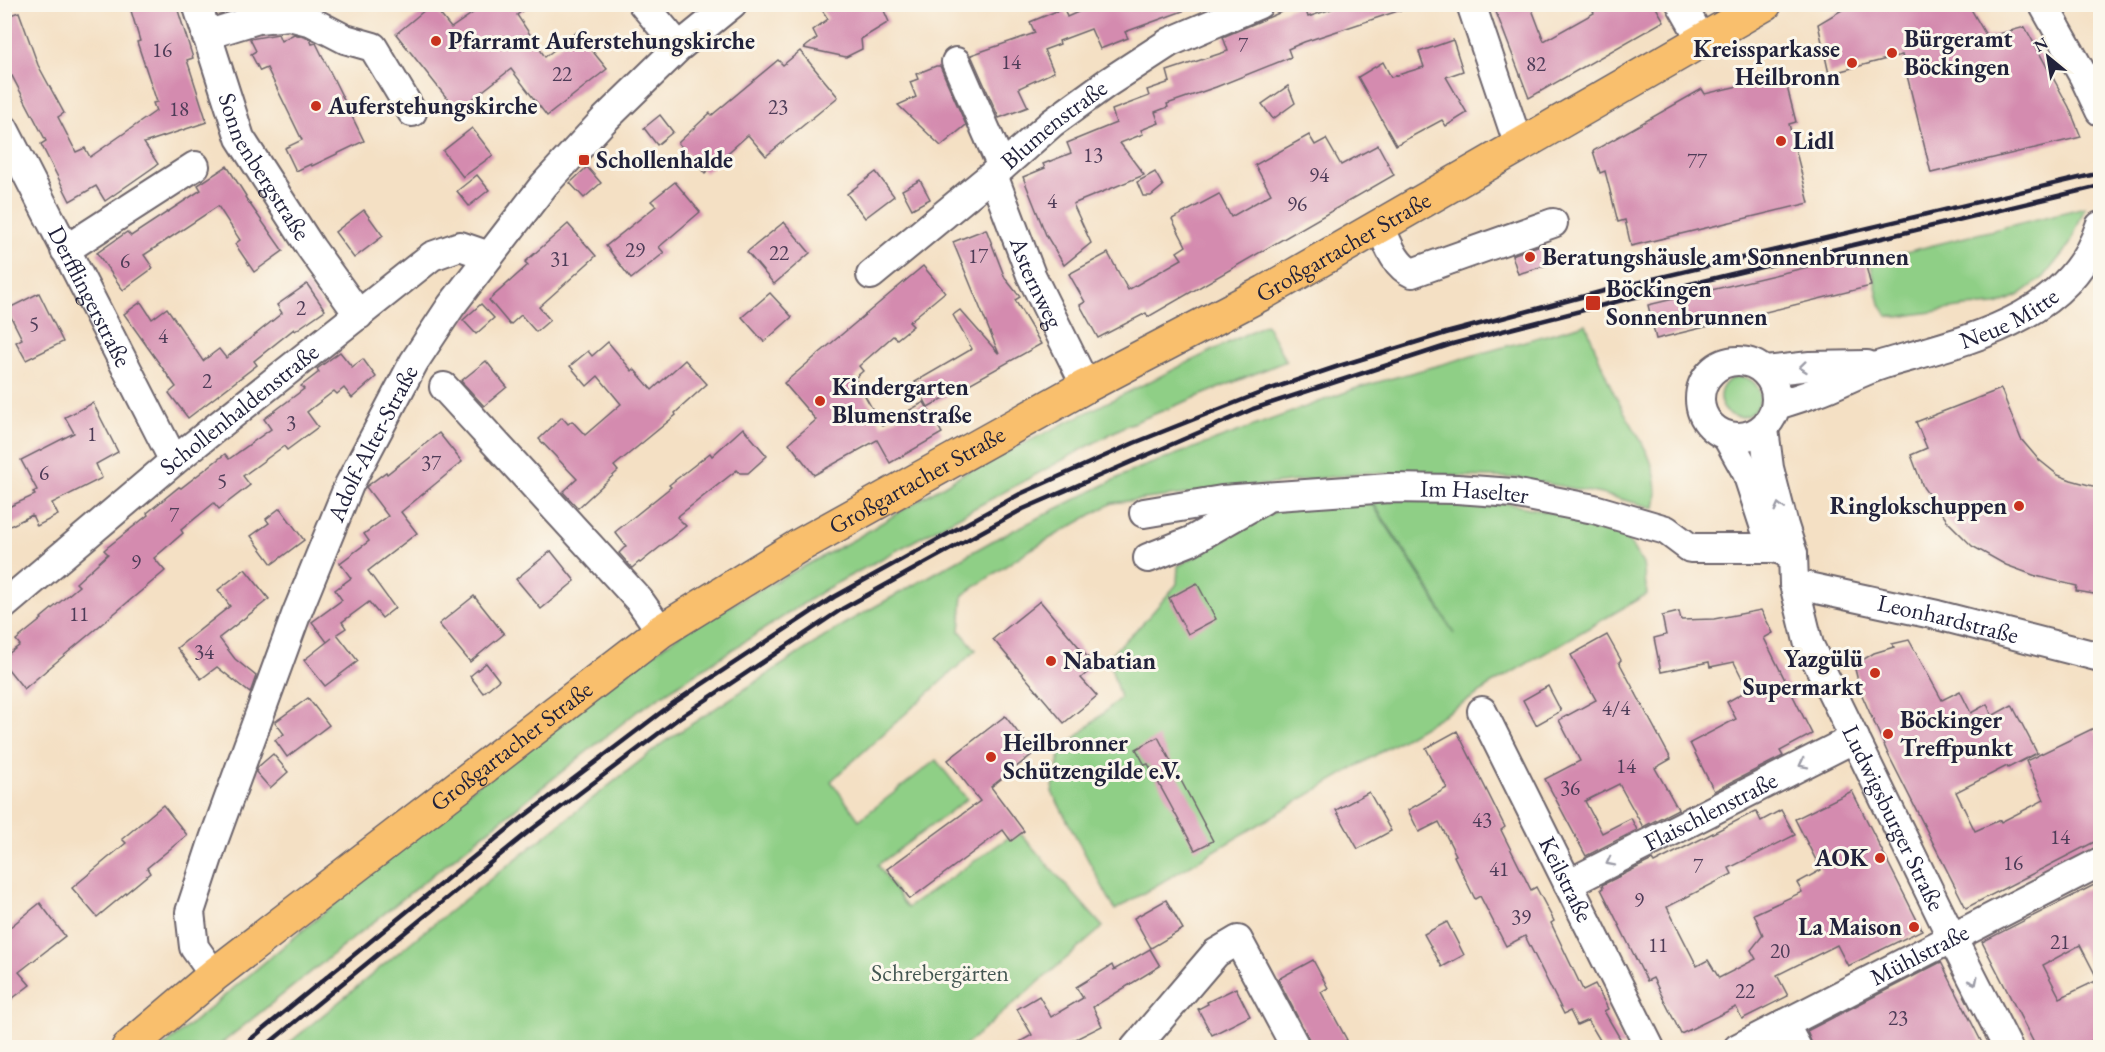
<svg xmlns="http://www.w3.org/2000/svg" width="2105" height="1052" viewBox="0 0 2105 1052" font-family="'EB Garamond',serif">
	<style>
		.green { fill: #8fcf86; stroke: #587860; stroke-width: 1.5 }
		.building { fill: #d48baf; fill-rule: evenodd }
		.lines { fill: none; stroke-linecap: round; stroke-linejoin: round }
		.minor-casing { stroke: #6c646b; stroke-width: 32 }
		.major-casing { stroke: #6c646b; stroke-width: 36 }
		.minor { stroke: #fff; stroke-width: 28 }
		.major { stroke: #f9bf6d; stroke-width: 33 }
		.rail { stroke: #22223b; stroke-width: 4.5 }
		.oneway { stroke: #9c9ca7 }
		.poi-dot { fill: #c8321e; stroke: #fbf7ec; stroke-width: 2 }
		.labels { text-anchor: middle; stroke-width: 6; stroke-linejoin: round; paint-order: stroke }
		.number-label { font-size: 21px; fill: #4e3c58 }
		.poi-label { font-size: 24px; font-weight: bold; fill: #22223b; stroke: #fbf7ec; text-anchor: start }
		.street-label { font-size: 24px; fill: #22223b; stroke: #fbf7ec }
		.park-label { font-size: 24px; fill: #435652; stroke: #fbf7ec }
	</style>
	<rect width="100%" height="100%" fill="#fbf7ec"/>
	<filter id="ink" filterUnits="userSpaceOnUse"><feTurbulence type="fractalNoise" baseFrequency=".0167" numOctaves="2"/><feDisplacementMap in="SourceGraphic" scale="12" xChannelSelector="R" yChannelSelector="G"/><feConvolveMatrix kernelMatrix="1 2 1 2 8 2 1 2 1" color-interpolation-filters="sRGB"/></filter>
	<filter id="wash" filterUnits="userSpaceOnUse"><feTurbulence type="fractalNoise" baseFrequency=".008" numOctaves="4" result="noise"/><feDisplacementMap in="SourceGraphic" scale="24" xChannelSelector="R" yChannelSelector="G"/><feGaussianBlur stdDeviation="1.35" result="paint"/><feColorMatrix in="noise" values="0 0 0 0 0 0 0 0 0 0 0 0 0 0 0 0 0 1.4 0 .05"/><feComposite in="paint" operator="in"/></filter>
	<g filter="url(#wash)">
		<rect width="100%" height="100%" fill="#f4e0c4"/>
		<g class="green">
			<polygon points="2085,207 2070,244 2044,277 2019,295 1997,305 1965,307 1898,317 1887,316 1880,304 1870,261"/>
			<polygon points="1266,324 1286,361 1125,426 826,589 639,710 217,1047 162,1048 527,743 692,626 855,539 964,473"/>
			<path d="M1586 324C1595 347 1603 371 1614 393 1632 430 1665 465 1655 508L1601 494 1518 478 1366 473 1112 503 1028 551 963 595 960 631 976 650 831 781 859 820 936 760 967 799 878 865 907 908 1018 831 1103 927 963 1047 283 1048 421 934 664 742 844 624 994 540 1134 470 1357 388Z"/>
			<circle cx="1740" cy="397" r="20"/>
			<polygon points="1365,493 1423,581 1454,634 1425,582 1373,503 1371,497 1490,500 1610,524 1614,532 1621,529 1643,564 1647,594 1485,688 1485,690 1115,910 1052,792 1061,751 1120,698 1108,657 1144,622 1177,584 1178,566 1281,508"/>
		</g>
		<g id="blocks">
			<g class="building">
				<polygon points="129,4 176,4 193,58 187,60 207,122 144,143 158,164 105,201 96,186 70,201 41,144 46,141 12,76 4,79 4,17 19,12 38,65 64,113 58,117 76,152 85,148 90,157 156,111 153,103 157,102 137,42 140,41"/>
				<polygon points="432,4 451,28 486,4 531,4 517,15 545,57 577,32 607,69 547,116 511,69 457,111 396,34"/>
				<polygon points="818,4 881,4 889,22 861,39 862,49 846,57 804,48 817,38 813,30 828,19"/>
				<polygon points="1096,4 1194,4 1194,7 1125,32 1128,38 1100,49 1091,29 1059,41 1060,44 1044,50 1054,72 1019,88 1028,107 999,118 971,55 1035,33 1030,22 1064,8 1067,17"/>
				<polygon points="1300,4 1304,4 1308,17 1346,4 1406,4 1407,8 1304,42 1288,49 1291,57 1216,87 1167,104 1168,107 1155,112 1159,123 1141,130 1143,134 1120,143 1144,175 1073,204 1091,243 1064,265 1046,235 1023,177 1045,168 1043,164 1071,153 1067,143 1116,123 1112,110 1149,96 1147,90 1170,82 1167,71 1228,51 1223,37"/>
				<polygon points="1493,4 1530,4 1544,41 1594,13 1590,4 1654,4 1664,21 1529,98"/>
				<polygon points="1852,4 1968,4 1987,37 2025,27 2069,107 2081,137 1931,173 1902,55 1829,74 1818,24"/>
				<polygon points="278,34 281,41 294,34 310,39 312,44 316,43 364,141 312,166 311,164 296,171 285,148 302,140 267,68 260,71 251,54 256,51 250,39"/>
				<polygon points="1453,40 1463,71 1446,77 1467,113 1446,126 1442,120 1396,145 1358,77 1383,62 1391,77 1424,67 1419,52"/>
				<polygon points="800,51 838,97 766,156 748,135 705,173 678,143 710,113 712,115 778,60 783,65"/>
				<polygon points="936,66 940,66 966,125 941,146 898,105 916,97 910,82 918,79 916,74"/>
				<polygon points="1784,75 1796,122 1789,124 1809,203 1631,246 1625,220 1618,222 1605,171 1600,173 1593,151 1702,89 1705,94"/>
				<polygon points="1288,86 1295,103 1273,119 1262,104"/>
				<polygon points="660,115 673,132 657,145 644,128"/>
				<polygon points="472,128 493,155 463,177 443,151"/>
				<polygon points="1309,135 1315,145 1326,139 1341,165 1378,145 1394,175 1148,317 1146,313 1098,338 1080,305 1085,302 1069,274 1108,253 1128,290 1182,259 1177,252 1186,246 1172,219 1219,194 1231,217 1271,194 1255,165"/>
				<polygon points="227,166 246,196 245,197 283,251 254,272 235,244 240,240 218,206 144,255 153,268 123,290 97,253 127,232 131,236 201,190 198,185"/>
				<polygon points="587,167 601,183 584,198 570,183"/>
				<polygon points="876,172 894,196 865,218 847,194"/>
				<polygon points="1155,172 1163,186 1151,196 1143,196 1137,182"/>
				<polygon points="477,175 489,190 469,206 457,191"/>
				<polygon points="920,180 930,199 912,209 902,190"/>
				<polygon points="675,182 700,212 659,247 664,253 631,279 606,246 656,206 651,201"/>
				<polygon points="364,210 383,236 354,258 335,232"/>
				<polygon points="784,222 810,253 774,284 747,252"/>
				<polygon points="568,224 596,256 539,307 550,320 536,332 521,315 510,325 489,300 528,265 525,262"/>
				<polygon points="986,229 1005,278 1020,297 1015,300 1041,344 928,407 915,382 972,349 953,315 960,310 999,354 953,242"/>
				<polygon points="1543,244 1550,264 1518,274 1512,255"/>
				<polygon points="1863,254 1871,286 1656,339 1648,305"/>
				<polygon points="923,266 945,292 909,322 913,326 897,339 893,336 859,366 863,371 855,378 882,426 924,402 942,433 890,463 877,440 814,475 789,443 816,420 784,383"/>
				<polygon points="307,284 325,310 295,331 294,329 254,361 257,365 188,418 169,393 176,387 124,314 141,302 152,319 167,308 203,361 219,349 226,358 282,313 277,305"/>
				<polygon points="39,293 63,342 26,360 16,342 22,339 7,309"/>
				<polygon points="770,293 792,317 764,342 742,317"/>
				<polygon points="481,304 494,318 476,334 463,320"/>
				<polygon points="608,342 632,371 634,369 652,390 685,360 707,384 675,413 676,415 614,466 618,471 578,508 563,492 577,479 539,439 562,417 568,424 572,421 585,435 621,404 598,376 587,386 570,366 588,351 592,356"/>
				<polygon points="340,352 352,367 363,359 376,377 352,398 344,388 337,394 334,391 307,412 318,427 287,450 284,446 243,476 250,485 219,509 214,503 181,530 183,533 154,558 165,571 24,689 4,664 4,657 20,645 16,640 42,619 41,618 79,586 76,583 108,554 104,550 148,515 147,513 179,487 181,488 225,454 229,459 271,429 264,419 304,389 301,386 319,372 317,369"/>
				<polygon points="486,361 507,387 484,406 461,381"/>
				<polygon points="2001,389 2021,439 2038,459 2058,475 2071,480 2100,488 2100,595 2076,591 2077,586 2036,576 2006,565 1972,546 1948,522 1923,487 1911,455 1927,448 1916,422"/>
				<polygon points="93,403 118,452 96,464 102,478 52,503 58,515 37,526 32,515 4,529 4,509 35,495 33,492 37,490 21,460 74,433 65,417"/>
				<polygon points="743,428 767,456 748,473 740,473 737,470 677,517 686,526 640,563 639,562 632,568 619,553 626,546 615,532 671,487 669,485 710,453 712,456"/>
				<polygon points="439,433 462,462 401,512 417,533 368,571 395,608 382,618 369,602 342,622 346,628 337,634 358,661 325,686 304,660 332,638 327,642 312,622 342,600 335,590 351,578 340,563 369,541 364,534 388,516 366,487 386,472 387,474"/>
				<polygon points="280,508 304,540 272,564 251,536 269,523 266,519"/>
				<polygon points="551,551 575,581 541,609 516,579"/>
				<polygon points="245,569 269,599 219,638 235,659 256,676 250,693 217,667 201,679 177,648 230,606 218,590"/>
				<polygon points="1197,583 1216,619 1188,634 1169,598"/>
				<polygon points="474,596 504,634 470,662 439,624"/>
				<polygon points="1040,601 1095,666 1081,678 1097,696 1064,723 993,639"/>
				<polygon points="1761,610 1773,633 1764,638 1812,734 1780,751 1783,756 1714,791 1690,743 1736,719 1727,702 1748,690 1734,662 1710,667 1709,662 1661,672 1654,638 1666,635 1662,616 1679,612 1681,620 1714,619"/>
				<polygon points="1607,635 1621,660 1619,662 1671,759 1655,768 1678,809 1643,827 1619,784 1585,801 1602,833 1631,818 1637,830 1586,856 1545,779 1580,761 1559,720 1596,700 1571,655"/>
				<polygon points="1909,640 1942,700 1960,691 1971,713 1987,704 1992,716 2012,705 2037,753 2008,768 2007,766 1956,792 1975,831 2000,820 2001,822 2044,800 2026,761 2094,728 2100,740 2100,839 1966,908 1888,754 1861,693 1854,665 1874,653 1894,647 1892,644"/>
				<polygon points="486,663 499,680 483,693 470,676"/>
				<polygon points="1548,686 1561,711 1536,725 1523,700"/>
				<polygon points="308,698 329,725 287,757 275,740 284,734 275,722"/>
				<polygon points="1005,716 1034,753 991,787 1024,831 1011,841 1003,830 910,899 887,869 980,801 948,760"/>
				<polygon points="1457,731 1505,827 1501,830 1531,890 1536,887 1554,921 1551,923 1583,990 1595,984 1608,1009 1604,1011 1625,1047 1604,1047 1588,1020 1577,1025 1570,1011 1564,1014 1525,936 1506,946 1480,896 1475,899 1454,856 1456,855 1439,822 1419,832 1408,810 1447,788 1426,748"/>
				<polygon points="1158,737 1213,841 1195,850 1148,764 1145,765 1136,749"/>
				<polygon points="273,754 288,772 270,788 256,772 258,767"/>
				<polygon points="1852,791 1922,930 1848,966 1837,945 1777,975 1788,996 1742,1019 1736,1007 1681,1034 1653,978 1647,981 1601,889 1603,888 1602,885 1652,860 1654,863 1756,811 1761,821 1781,810 1795,835 1729,868 1732,874 1667,907 1697,966 1708,960 1719,978 1756,959 1751,950 1763,935 1754,914 1802,892 1797,883 1821,870 1795,819"/>
				<polygon points="1369,792 1391,831 1358,849 1336,810"/>
				<polygon points="163,805 187,835 147,868 150,873 97,917 72,888 126,843 122,839"/>
				<path d="M2100 882V1036L2091 1041 2094 1047H2036L1982 942ZM2080 945 2098 980 2060 998 2043 965Z"/>
				<polygon points="1166,900 1183,929 1151,948 1134,918"/>
				<polygon points="40,903 65,936 19,972 30,985 4,1005 4,932"/>
				<polygon points="1447,922 1464,955 1442,967 1424,934"/>
				<polygon points="1150,949 1160,966 1093,1007 1102,1026 1060,1047 1011,1047 1032,1035 1017,1009 1039,996 1051,1017 1083,998 1076,987 1112,965 1114,970"/>
				<polygon points="1313,960 1328,988 1321,992 1347,1040 1334,1047 1313,1047 1278,979"/>
				<polygon points="1941,962 1984,1047 1813,1047 1807,1031"/>
				<polygon points="1236,988 1250,1016 1212,1035 1198,1009 1208,1004 1207,1002"/>
			</g>
		</g>
	</g>
	<g filter="url(#ink)">
		<use href="#blocks" fill-opacity="0" stroke="#6c646b" stroke-width="1.5"/>
		<g class="lines">
			<g class="minor-casing">
				<g id="minor">
					<path id="s1" d="M197 4 240 138 311 248 359 315"/>
					<polyline points="643,4 679,47"/>
					<polyline points="1471,4 1519,146"/>
					<polyline points="1681,4 1702,41"/>
					<polyline points="2043,4 2084,77 2100,111"/>
					<polyline points="206,35 258,19 289,16 312,22 345,39 373,47 412,112"/>
					<polyline points="956,62 1002,167"/>
					<path id="s2" d="M4 129 174 461"/>
					<path id="s3" d="M993 175 1031 275 1086 386"/>
					<path d="M1380 226C1388 243 1394 265 1412 273L1553 223"/>
					<polyline points="65,250 195,166"/>
					<path id="s4" d="M871 275 1002 167 1052 123 1107 83 1170 42 1259 4"/>
					<circle cx="1738" cy="399" r="38"/>
					<polyline points="1766,371 1810,366 1867,365"/>
					<polyline points="444,387 639,600 661,631"/>
					<path id="s5" d="M1777 405C1790 401 1803 397 1816 392 1839 384 1861 371 1884 364 1966 340 2070 320 2100 226"/>
					<path id="s6" d="M1764 429 1769 468 1784 526 1793 554 1794 584 1809 645 1952 938 2008 1048"/>
					<polyline points="1727,437 1747,473 1764,525 1772,543"/>
					<path id="s7" d="M1144 513 1222 500 1389 488 1457 489 1513 493 1594 509 1666 530 1690 548H1774L1793 554"/>
					<polyline points="1148,558 1191,541 1263,500"/>
					<path id="s8" d="M1794 584 1937 615 2100 657"/>
					<path id="s9" d="M4 605 174 461 432 256 460 246 489 256"/>
					<path id="s10" d="M1482 711 1650 1048"/>
					<path id="s11" d="M1568 884 1855 738"/>
					<path id="s12" d="M214 975 194 947 190 912 214 839 296 615 349 485 414 362 451 306 544 185 603 121 679 47 732 4"/>
					<polyline points="1784,1024 1797,1048"/>
					<polyline points="1135,1048 1216,953 1238,940 1296,1048"/>
					<path id="s13" d="M1738 1048 2100 862"/>
				</g>
			</g>
			<g class="major-casing">
				<g id="major">
					<path id="s14" d="M128 1048 214 975 661 631 797 547 1086 386 1265 292 1765 4"/>
				</g>
			</g>
			<use href="#minor" class="minor"/>
			<use href="#major" class="major"/>
			<g class="rail">
				<polyline points="240,1048 514,824 672,704 834,597 1020,494 1134,443 1265,391 1339,366 1446,333 1615,288 2100,173"/>
				<polyline points="263,1048 527,833 679,718 842,609 1023,509 1253,409 1452,344 1619,301 2100,186"/>
			</g>
		</g>
		<defs><path id="oneway-chevron" d="M-2-3.5L2.5 0L-2 3.5" fill="none" stroke-width="1.6" stroke-linecap="round" stroke-linejoin="round" transform="scale(1.5)"/></defs>
		<g class="oneway">
			<use href="#oneway-chevron" transform="translate(1803 367) rotate(174)"/>
			<use href="#oneway-chevron" transform="translate(1779 507) rotate(-104)"/>
			<use href="#oneway-chevron" transform="translate(1803 764) rotate(153)"/>
			<use href="#oneway-chevron" transform="translate(1610 862) rotate(153)"/>
			<use href="#oneway-chevron" transform="translate(1974 981) rotate(63)"/>
		</g>
	</g>
	<g class="poi-dot">
		<circle cx="436" cy="41" r="6"/>
		<circle cx="1892" cy="53" r="6"/>
		<circle cx="1852" cy="63" r="6"/>
		<circle cx="316" cy="106" r="6"/>
		<circle cx="1781" cy="141" r="6"/>
		<rect x="578" y="154" width="12" height="12" rx="3"/>
		<circle cx="1530" cy="257" r="6"/>
		<rect x="1585" y="295" width="16" height="16" rx="3"/>
		<circle cx="820" cy="401" r="6"/>
		<circle cx="2019" cy="506" r="6"/>
		<circle cx="1051" cy="661" r="6"/>
		<circle cx="1875" cy="673" r="6"/>
		<circle cx="1888" cy="734" r="6"/>
		<circle cx="991" cy="757" r="6"/>
		<circle cx="1880" cy="858" r="6"/>
		<circle cx="1914" cy="927" r="6"/>
	</g>
	<g class="labels">
		<g class="number-label">
			<text x="1243" y="52">7</text>
			<text x="162" y="57">16</text>
			<text x="1011" y="69">14</text>
			<text x="1536" y="71">82</text>
			<text x="562" y="81">22</text>
			<text x="778" y="114">23</text>
			<text x="179" y="116">18</text>
			<text x="1093" y="162">13</text>
			<text x="1697" y="168">77</text>
			<text x="1319" y="182">94</text>
			<text x="1052" y="208">4</text>
			<text x="1297" y="211">96</text>
			<text x="635" y="257">29</text>
			<text x="779" y="260">22</text>
			<text x="978" y="263">17</text>
			<text x="560" y="266">31</text>
			<text x="125" y="268">6</text>
			<text x="301" y="315">2</text>
			<text x="34" y="331">5</text>
			<text x="163" y="343">4</text>
			<text x="207" y="388">2</text>
			<text x="291" y="430">3</text>
			<text x="92" y="441">1</text>
			<text x="431" y="470">37</text>
			<text x="44" y="480">6</text>
			<text x="222" y="488">5</text>
			<text x="174" y="522">7</text>
			<text x="136" y="569">9</text>
			<text x="79" y="621">11</text>
			<text x="204" y="659">34</text>
			<text x="1616" y="715">4/4</text>
			<text x="1626" y="773">14</text>
			<text x="1570" y="795">36</text>
			<text x="1482" y="827">43</text>
			<text x="2060" y="844">14</text>
			<text x="2013" y="870">16</text>
			<text x="1698" y="873">7</text>
			<text x="1499" y="876">41</text>
			<text x="1639" y="907">9</text>
			<text x="1521" y="924">39</text>
			<text x="2060" y="949">21</text>
			<text x="1658" y="952">11</text>
			<text x="1780" y="958">20</text>
			<text x="1745" y="998">22</text>
			<text x="1898" y="1025">23</text>
		</g>
		<g class="poi-label">
			<text x="1904" y="47">Bürgeramt<tspan x="1904" dy="28">Böckingen</tspan></text>
			<text x="448" y="49">Pfarramt Auferstehungskirche</text>
			<text x="1840" y="57" text-anchor="end">Kreissparkasse<tspan x="1840" dy="28">Heilbronn</tspan></text>
			<text x="328" y="114">Auferstehungskirche</text>
			<text x="1793" y="149">Lidl</text>
			<text x="596" y="168">Schollenhalde</text>
			<text x="1542" y="265">Beratungshäusle am Sonnenbrunnen</text>
			<text x="1606" y="297">Böckingen<tspan x="1606" dy="28">Sonnenbrunnen</tspan></text>
			<text x="832" y="395">Kindergarten<tspan x="832" dy="28">Blumenstraße</tspan></text>
			<text x="2007" y="514" text-anchor="end">Ringlokschuppen</text>
			<text x="1863" y="667" text-anchor="end">Yazgülü<tspan x="1863" dy="28">Supermarkt</tspan></text>
			<text x="1063" y="669">Nabatian</text>
			<text x="1900" y="728">Böckinger<tspan x="1900" dy="28">Treffpunkt</tspan></text>
			<text x="1003" y="751">Heilbronner<tspan x="1003" dy="28">Schützengilde e.V.</tspan></text>
			<text x="1868" y="866" text-anchor="end">AOK</text>
			<text x="1902" y="935" text-anchor="end">La Maison</text>
		</g>
		<g class="street-label">
			<text dy="8" stroke="none"><textPath href="#s4" startOffset="237">Blumenstraße</textPath></text>
			<text dy="8" stroke="none"><textPath href="#s1" startOffset="177">Sonnenbergstraße</textPath></text>
			<text dy="8" stroke="none"><textPath href="#s14" startOffset="1460">Großgartacher Straße</textPath></text>
			<text dy="8" stroke="none"><textPath href="#s3" startOffset="116">Asternweg</textPath></text>
			<text dy="8" stroke="none"><textPath href="#s2" startOffset="188">Derfflingerstraße</textPath></text>
			<text dy="8" stroke="none"><textPath href="#s5" startOffset="248">Neue Mitte</textPath></text>
			<text dy="8" stroke="none"><textPath href="#s9" startOffset="306">Schollenhaldenstraße</textPath></text>
			<text dy="8" stroke="none"><textPath href="#s12" startOffset="573">Adolf-Alter-Straße</textPath></text>
			<text dy="8" stroke="none"><textPath href="#s14" startOffset="974">Großgartacher Straße</textPath></text>
			<text dy="8" stroke="none"><textPath href="#s7" startOffset="332">Im Haselter</textPath></text>
			<text dy="8" stroke="none"><textPath href="#s8" startOffset="158">Leonhardstraße</textPath></text>
			<text dy="8" stroke="none"><textPath href="#s14" startOffset="488">Großgartacher Straße</textPath></text>
			<text dy="8" stroke="none"><textPath href="#s11" startOffset="160">Flaischlenstraße</textPath></text>
			<text dy="8" stroke="none"><textPath href="#s6" startOffset="414">Ludwigsburger Straße</textPath></text>
			<text dy="8" stroke="none"><textPath href="#s10" startOffset="188">Keilstraße</textPath></text>
			<text dy="8" stroke="none"><textPath href="#s13" startOffset="204">Mühlstraße</textPath></text>
		</g>
		<g class="park-label">
			<text x="940" y="981">Schrebergärten</text>
		</g>
	</g>
	<rect width="2105" height="1052" fill="none" stroke="#fbf7ec" stroke-width="24"/>
	<g transform="translate(2048 57) rotate(330)" stroke="#fbf7ec" stroke-width="4.5" paint-order="stroke">
	<path d="M0-4.5L10 22L0 15L-10 22Z" fill="#22223b"/>
	<text y="-9" font-size="16" font-weight="bold" text-anchor="middle" fill="#22223b">N</text>
	</g>
</svg>
